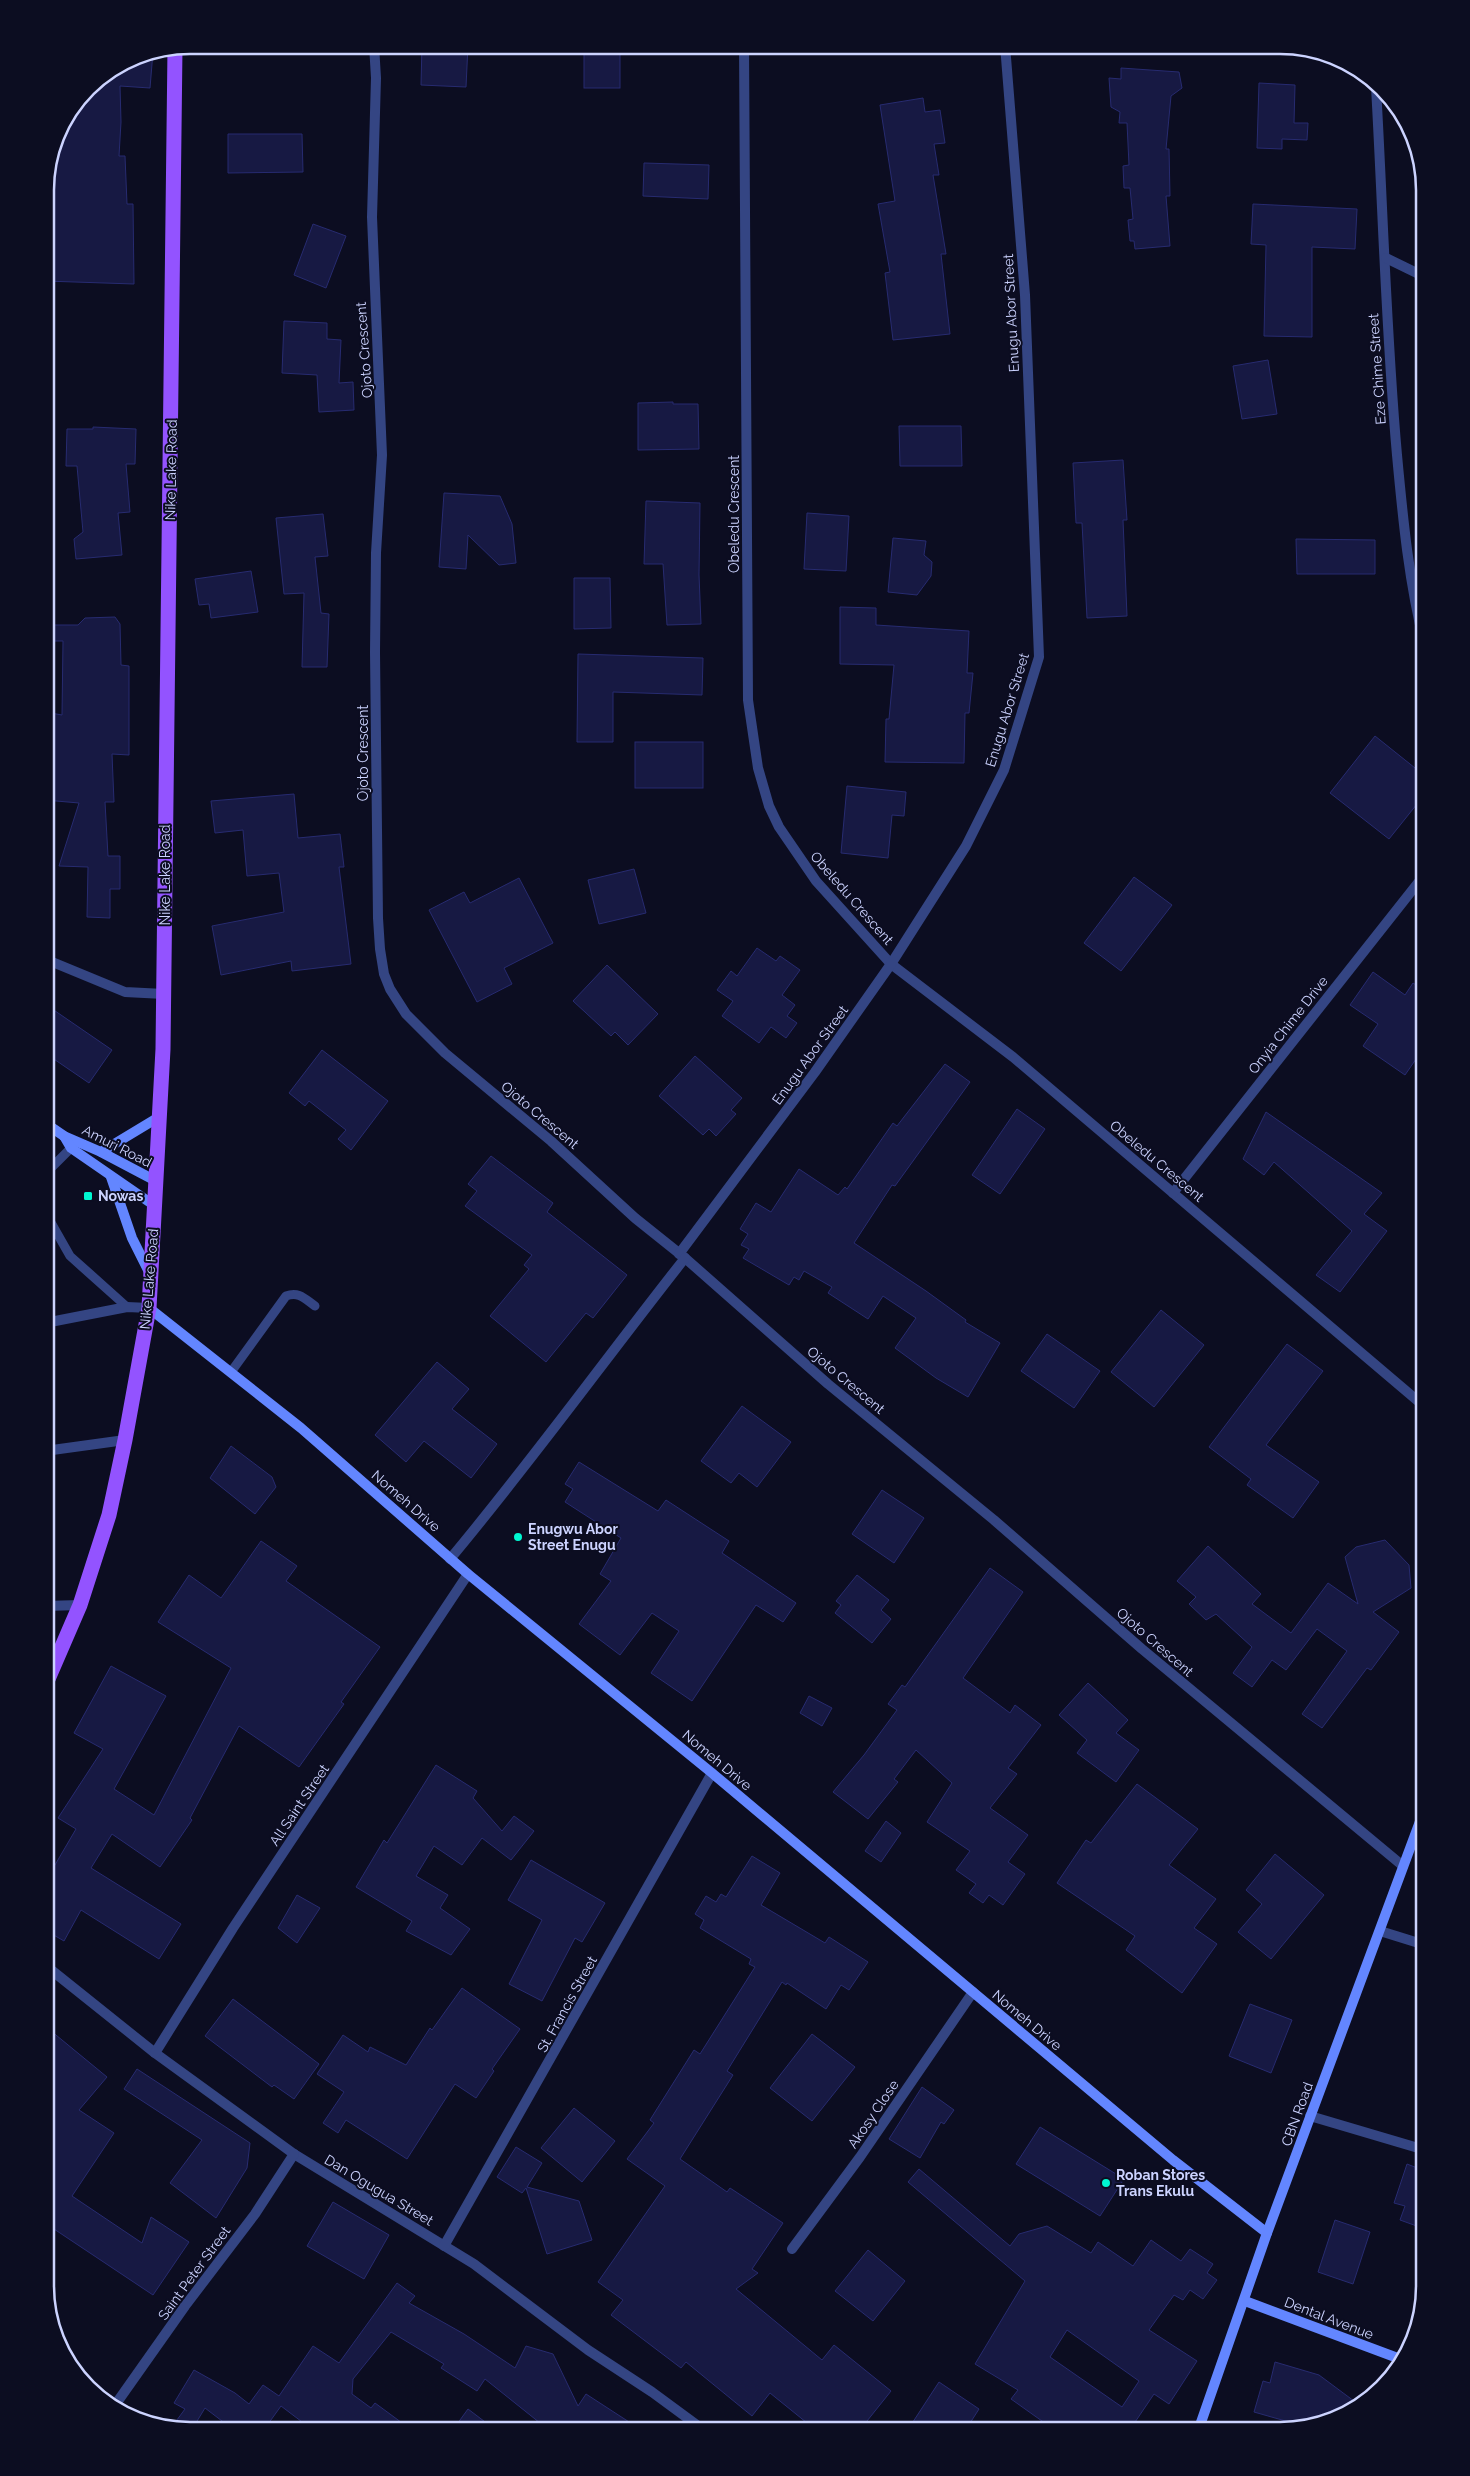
<svg xmlns="http://www.w3.org/2000/svg" width="1470" height="2476" viewBox="0 0 1470 2476" font-family="Raleway,sans-serif">
	<style>
		.building { fill: #171943; stroke: #272b70; fill-rule: evenodd }
		.lines { fill: none; stroke-linecap: round; stroke-linejoin: round }
		.lane { stroke: #344583; stroke-width: 9 }
		.street { stroke: #344583; stroke-width: 10 }
		.secondary { stroke: #6386ff; stroke-width: 10 }
		.primary { stroke: #9353ff; stroke-width: 15 }
		.poi-dot { fill: #00f7d1; stroke: #0c0d21; stroke-width: 2 }
		.labels { text-anchor: middle; stroke-width: 4; stroke-linejoin: round; paint-order: stroke }
		.street-label { font-size: 14px; fill: #ccd3ff; stroke: #0c0d21 }
		.poi-label { font-size: 14px; font-weight: bold; fill: #ccd3ff; stroke: #0c0d21; text-anchor: start }
		.rim { fill: none; stroke: #ccd3ff; stroke-width: 2.5 }
	</style>
	<rect width="100%" height="100%" fill="#0c0d21"/>
	<g class="building">
		<polygon points="422,45 468,45 466,87 421,85"/>
		<rect x="584" y="45" width="36" height="43"/>
		<polygon points="153,52 150,88 120,86 121,122 119,156 125,156 127,204 133,204 134,284 45,281 45,181 60,126 88,87 135,56"/>
		<polygon points="1121,68 1179,72 1182,88 1171,96 1166,149 1169,149 1170,196 1166,196 1170,246 1135,249 1134,241 1130,241 1128,220 1133,219 1130,188 1124,188 1123,166 1129,165 1127,123 1119,123 1120,112 1111,107 1109,78 1121,79"/>
		<polygon points="1259,83 1295,85 1294,123 1308,123 1307,140 1282,139 1282,149 1257,148"/>
		<polygon points="923,98 925,112 940,110 945,143 934,144 939,175 933,175 946,254 941,254 950,334 893,340 885,273 890,272 878,204 895,201 880,105"/>
		<polygon points="228,134 302,134 303,172 228,173"/>
		<polygon points="644,163 709,165 708,199 643,196"/>
		<polygon points="1253,204 1357,209 1355,249 1312,247 1312,337 1264,336 1266,245 1251,244"/>
		<polygon points="313,224 346,236 326,288 294,275"/>
		<polygon points="284,321 327,323 327,339 341,340 339,383 353,382 354,410 319,412 317,375 282,373"/>
		<polygon points="1268,360 1277,414 1242,419 1233,366"/>
		<polygon points="673,402 673,404 698,404 699,449 638,450 638,403"/>
		<polygon points="899,426 961,426 962,466 900,466"/>
		<polygon points="93,427 136,429 135,464 126,464 130,512 118,513 122,555 76,559 74,539 83,532 77,466 66,466 67,429 93,429"/>
		<polygon points="1123,460 1127,520 1123,520 1127,616 1087,618 1082,523 1076,523 1073,463"/>
		<polygon points="444,493 500,496 512,524 516,563 499,565 468,535 466,569 439,567"/>
		<polygon points="646,501 700,503 699,575 701,624 667,625 663,564 644,564"/>
		<polygon points="807,513 849,516 846,571 804,569"/>
		<polygon points="323,514 328,556 315,557 321,613 329,614 327,667 302,667 304,593 284,594 276,518"/>
		<polygon points="893,538 926,541 924,555 932,562 931,576 917,595 888,592"/>
		<polygon points="1296,539 1375,540 1375,574 1297,574"/>
		<polygon points="251,571 258,612 211,618 209,604 199,605 195,579"/>
		<polygon points="574,578 610,578 611,628 574,629"/>
		<polygon points="840,607 876,608 876,625 969,631 967,673 973,673 969,713 965,713 964,763 885,762 886,719 889,719 894,665 840,664"/>
		<polygon points="115,617 120,624 121,665 129,666 129,755 112,754 114,802 105,802 108,856 120,856 120,889 110,889 110,918 87,917 88,867 59,866 79,803 45,800 45,712 62,715 63,641 45,641 45,625 78,625 85,618"/>
		<polygon points="578,654 703,658 702,695 613,692 613,742 577,742"/>
		<polygon points="1375,736 1425,776 1425,794 1389,839 1330,793"/>
		<rect x="635" y="742" width="68" height="46"/>
		<polygon points="847,786 906,792 904,816 892,815 888,858 841,853"/>
		<polygon points="294,794 298,838 340,834 344,867 339,867 351,964 292,971 291,961 221,975 212,926 284,912 279,873 247,876 243,830 215,833 211,801"/>
		<polygon points="634,869 646,913 599,924 588,880"/>
		<polygon points="1134,877 1172,905 1121,971 1084,943"/>
		<polygon points="519,878 553,943 504,968 512,984 477,1002 429,910 464,892 470,903"/>
		<polygon points="757,948 776,961 780,956 800,970 782,995 795,1005 787,1016 797,1023 786,1038 771,1027 759,1043 722,1016 733,1001 717,990 731,971 737,976"/>
		<polygon points="607,965 658,1014 628,1045 615,1032 611,1036 573,1001"/>
		<polygon points="1373,972 1405,995 1413,983 1425,991 1425,1046 1405,1075 1363,1046 1378,1024 1350,1005"/>
		<polygon points="45,1004 112,1050 89,1083 45,1053"/>
		<polygon points="322,1050 388,1101 351,1150 338,1139 346,1130 309,1101 305,1106 289,1093"/>
		<polygon points="695,1056 742,1098 731,1110 736,1114 716,1136 709,1129 703,1135 659,1096"/>
		<polygon points="945,1064 970,1082 895,1186 892,1185 854,1243 926,1291 966,1320 965,1322 1000,1343 968,1397 936,1378 895,1348 916,1318 883,1296 868,1319 828,1293 832,1287 804,1271 799,1280 794,1277 789,1285 743,1258 749,1249 741,1245 748,1234 740,1229 756,1203 771,1212 799,1169 838,1195 845,1187 847,1189 893,1123 897,1126"/>
		<polygon points="1017,1109 1045,1129 1000,1194 972,1175"/>
		<polygon points="1266,1112 1382,1193 1364,1214 1387,1231 1340,1292 1316,1275 1352,1231 1274,1162 1264,1175 1243,1159"/>
		<polygon points="491,1156 553,1203 547,1212 627,1275 593,1318 586,1313 546,1362 490,1316 529,1269 524,1265 532,1255 465,1206 477,1191 468,1184"/>
		<polygon points="1161,1310 1204,1345 1154,1407 1111,1372"/>
		<polygon points="1047,1334 1100,1371 1074,1408 1021,1371"/>
		<polygon points="1287,1344 1323,1371 1266,1445 1319,1482 1293,1518 1247,1485 1251,1479 1209,1447"/>
		<polygon points="437,1362 469,1389 452,1409 497,1444 471,1478 424,1441 406,1462 375,1435"/>
		<polygon points="742,1406 791,1442 757,1487 739,1473 731,1483 701,1461"/>
		<polygon points="231,1446 272,1477 276,1487 255,1514 210,1478"/>
		<polygon points="579,1462 658,1511 666,1500 729,1541 722,1553 796,1603 783,1622 756,1605 692,1701 651,1673 679,1631 652,1613 620,1655 579,1624 611,1581 600,1574 621,1538 565,1502 573,1489 565,1484"/>
		<polygon points="882,1490 924,1518 894,1563 852,1534"/>
		<polygon points="1385,1540 1409,1565 1411,1588 1373,1612 1399,1632 1371,1670 1367,1668 1322,1728 1302,1714 1347,1651 1317,1629 1286,1670 1272,1660 1252,1687 1233,1673 1252,1647 1216,1614 1206,1620 1189,1604 1196,1597 1177,1581 1208,1546 1261,1594 1252,1604 1291,1633 1328,1583 1358,1604 1345,1557 1356,1547"/>
		<polygon points="261,1541 297,1566 286,1581 380,1647 341,1702 344,1704 299,1767 239,1726 190,1818 192,1820 160,1867 112,1834 91,1868 181,1924 159,1959 81,1910 64,1941 45,1930 45,1882 76,1829 58,1818 103,1749 74,1733 111,1666 166,1696 114,1789 154,1815 231,1668 158,1622 189,1575 221,1598"/>
		<polygon points="990,1568 1023,1592 963,1678 1010,1713 1015,1705 1041,1725 1008,1768 1017,1774 990,1808 1028,1835 1008,1862 1025,1874 1003,1905 989,1895 983,1903 969,1893 976,1884 956,1870 970,1851 927,1822 952,1783 916,1750 894,1779 898,1782 868,1819 833,1792 864,1755 897,1710 888,1704 902,1685 905,1687"/>
		<polygon points="857,1575 889,1600 881,1610 891,1619 872,1643 835,1613 841,1605 836,1601"/>
		<polygon points="1088,1683 1128,1720 1116,1733 1139,1750 1116,1782 1077,1753 1087,1740 1059,1715"/>
		<polygon points="809,1696 832,1708 822,1726 800,1713"/>
		<polygon points="436,1765 477,1791 473,1798 502,1831 514,1816 534,1831 511,1860 482,1838 462,1865 434,1846 416,1876 448,1895 440,1908 470,1929 451,1955 406,1931 412,1921 356,1887 384,1840 387,1843"/>
		<polygon points="1137,1784 1198,1829 1169,1865 1216,1899 1194,1928 1217,1944 1182,1993 1126,1950 1135,1936 1057,1883 1086,1840 1091,1843"/>
		<polygon points="886,1821 901,1833 881,1862 865,1851"/>
		<polygon points="1275,1854 1324,1895 1271,1959 1238,1932 1262,1904 1246,1890"/>
		<polygon points="752,1856 780,1873 761,1905 825,1943 829,1937 868,1962 849,1990 841,1985 826,2009 787,1983 786,1985 782,1982 727,2071 733,2075 680,2159 727,2192 730,2188 783,2223 752,2269 758,2273 736,2289 822,2360 834,2345 891,2391 859,2431 817,2431 770,2393 752,2416 686,2362 681,2368 611,2315 623,2300 598,2282 665,2186 627,2159 654,2123 650,2120 694,2050 700,2054 755,1967 749,1964 751,1959 700,1928 704,1920 695,1914 706,1896 716,1902 721,1894 726,1897"/>
		<polygon points="531,1860 605,1903 582,1942 575,1938 542,2001 509,1984 542,1920 508,1900"/>
		<polygon points="297,1895 320,1908 297,1943 278,1928"/>
		<polygon points="462,1988 520,2029 492,2069 494,2071 476,2098 455,2084 407,2159 346,2120 338,2133 323,2123 344,2092 317,2074 343,2035 368,2052 370,2047 406,2065 430,2028 432,2030"/>
		<polygon points="233,1999 319,2064 294,2099 274,2085 272,2087 205,2036"/>
		<polygon points="1250,2004 1292,2020 1271,2073 1229,2056"/>
		<polygon points="45,2026 107,2077 79,2110 114,2133 72,2196 142,2243 151,2217 189,2242 153,2295 45,2223"/>
		<polygon points="812,2034 855,2067 812,2121 770,2088"/>
		<polygon points="137,2069 250,2143 247,2168 216,2218 170,2183 202,2140 124,2089"/>
		<polygon points="922,2087 954,2110 944,2124 941,2122 920,2158 889,2139"/>
		<polygon points="574,2108 615,2141 582,2182 541,2148"/>
		<polygon points="1040,2127 1124,2179 1100,2216 1016,2164"/>
		<polygon points="516,2147 542,2163 527,2187 579,2201 592,2240 547,2254 526,2188 522,2193 497,2177"/>
		<polygon points="1407,2164 1425,2171 1425,2229 1400,2220 1405,2206 1394,2203"/>
		<path d="M919 2169 1010 2246 1019 2234 1047 2226 1091 2253 1098 2242 1133 2266 1151 2240 1181 2261 1190 2249 1213 2264 1207 2273 1217 2280 1203 2299 1190 2290 1183 2300 1174 2295 1149 2330 1197 2361 1169 2404 1154 2394 1129 2431H1056L1011 2399 1018 2390 975 2364 1025 2281 908 2182ZM1067 2330 1139 2381 1122 2407 1050 2357Z"/>
		<polygon points="333,2202 389,2235 364,2279 307,2246"/>
		<polygon points="1335,2220 1370,2232 1353,2284 1318,2272"/>
		<polygon points="868,2250 905,2281 873,2321 835,2291"/>
		<polygon points="397,2283 415,2296 409,2303 464,2334 515,2368 526,2346 553,2354 578,2406 586,2394 643,2431 550,2431 485,2379 477,2391 441,2368 444,2364 391,2332 353,2379 352,2394 371,2408 375,2403 413,2431 314,2431 281,2406 263,2431 235,2431 205,2408 191,2431 171,2428 185,2409 174,2403 194,2370 235,2393 249,2404 263,2385 279,2396 313,2346 339,2363"/>
		<polygon points="1275,2362 1319,2375 1358,2404 1344,2416 1303,2426 1254,2412 1263,2381 1270,2383"/>
		<polygon points="939,2382 979,2409 965,2431 907,2431"/>
		<polygon points="468,2409 497,2431 452,2431"/>
	</g>
	<g class="lines">
		<g class="lane">
			<polyline points="45,1174 71,1148"/>
			<polyline points="45,1212 70,1256 127,1307"/>
			<path d="M231 1372 286 1296C299 1291 305 1299 315 1306"/>
		</g>
		<g class="street">
			<polyline points="374,45 376,78 372,217 382,455 376,553 375,652 378,918 380,949 384,974 390,989 406,1014 445,1053 551,1141 635,1218 685,1258 828,1384 994,1520 1142,1649 1403,1866"/>
			<polyline points="744,45 748,700 758,768 769,806 779,827 816,881 891,964 1013,1057 1425,1407"/>
			<path d="M1376 87C1383 210 1386 333 1397 455 1403 520 1409 583 1425 646"/>
			<polyline points="1386,258 1425,277"/>
			<polyline points="45,959 125,992 164,994"/>
			<polyline points="1173,1193 1425,874"/>
			<polyline points="679,1254 815,1072 891,964 966,846 1004,770 1039,657 1025,295 1005,45"/>
			<polyline points="45,1323 127,1307 149,1308"/>
			<polyline points="45,1451 125,1440"/>
			<path d="M450 1559C532 1461 606 1358 685 1258"/>
			<polyline points="45,1606 80,1605"/>
			<polyline points="1380,1931 1425,1945"/>
			<polyline points="45,1965 155,2053 294,2154 474,2264 588,2350 652,2392 705,2431"/>
			<polyline points="155,2053 233,1928 468,1574"/>
			<polyline points="1310,2116 1425,2150"/>
			<polyline points="444,2246 712,1773"/>
			<polyline points="792,2249 860,2157 973,1992"/>
			<polyline points="113,2408 185,2306 255,2214 294,2154"/>
		</g>
		<g class="secondary">
			<polyline points="45,1123 64,1136 101,1152 156,1181"/>
			<polyline points="64,1136 71,1148 155,1206"/>
			<polyline points="101,1152 159,1117"/>
			<polyline points="111,1177 132,1238 150,1274"/>
			<polyline points="149,1308 301,1428 468,1574 712,1773 1173,2160 1267,2233"/>
			<polyline points="1245,2301 1403,2360"/>
			<polyline points="1198,2431 1267,2233 1425,1808"/>
		</g>
		<polyline class="primary" points="45,1686 80,1605 109,1515 125,1440 149,1308 163,1049 175,48"/>
	</g>
	<g class="poi-dot">
		<rect x="83" y="1191" width="10" height="10" rx="2.5"/>
		<circle cx="518" cy="1537" r="5"/>
		<circle cx="1106" cy="2183" r="5"/>
	</g>
	<g class="labels">
		<g class="street-label">
			<text transform="translate(1011 313) rotate(-93)" y="5">Enugu Abor Street</text>
			<text transform="translate(364 350) rotate(-94)" y="5">Ojoto Crescent</text>
			<text transform="translate(1377 369) rotate(-94)" y="5">Eze Chime Street</text>
			<text transform="translate(171 470) rotate(-89)" y="5">Nike Lake Road</text>
			<text transform="translate(734 514) rotate(-90)" y="5">Obeledu Crescent</text>
			<text transform="translate(1007 710) rotate(-73)" y="5">Enugu Abor Street</text>
			<text transform="translate(363 753) rotate(-90)" y="5">Ojoto Crescent</text>
			<text transform="translate(165 875) rotate(-90)" y="5">Nike Lake Road</text>
			<text transform="translate(852 898) rotate(49)" y="5">Obeledu Crescent</text>
			<text transform="translate(1288 1025) rotate(-52)" y="5">Onyia Chime Drive</text>
			<text transform="translate(810 1055) rotate(-54)" y="5">Enugu Abor Street</text>
			<text transform="translate(540 1115) rotate(40)" y="5">Ojoto Crescent</text>
			<text transform="translate(117 1146) rotate(27)" y="5">Amuri Road</text>
			<text transform="translate(1157 1161) rotate(40)" y="5">Obeledu Crescent</text>
			<text transform="translate(149 1279) rotate(-85)" y="5">Nike Lake Road</text>
			<text transform="translate(846 1380) rotate(40)" y="5">Ojoto Crescent</text>
			<text transform="translate(406 1501) rotate(41)" y="5">Nomeh Drive</text>
			<text transform="translate(1155 1642) rotate(41)" y="5">Ojoto Crescent</text>
			<text transform="translate(717 1760) rotate(40)" y="5">Nomeh Drive</text>
			<text transform="translate(299 1805) rotate(-56)" y="5">All Saint Street</text>
			<text transform="translate(567 2004) rotate(-61)" y="5">St. Francis Street</text>
			<text transform="translate(1027 2020) rotate(40)" y="5">Nomeh Drive</text>
			<text transform="translate(873 2114) rotate(-56)" y="5">Akosy Close</text>
			<text transform="translate(1297 2114) rotate(-70)" y="5">CBN Road</text>
			<text transform="translate(379 2190) rotate(31)" y="5">Dan Ogugua Street</text>
			<text transform="translate(194 2273) rotate(-54)" y="5">Saint Peter Street</text>
			<text transform="translate(1329 2318) rotate(21)" y="5">Dental Avenue</text>
		</g>
		<g class="poi-label">
			<text x="98" y="1201">Nowas</text>
			<text x="528" y="1534">Enugwu Abor<tspan x="528" dy="16">Street Enugu</tspan></text>
			<text x="1116" y="2180">Roban Stores<tspan x="1116" dy="16">Trans Ekulu</tspan></text>
		</g>
	</g>
	<path d="M0 0H1470V2476H0ZM190 54H1280A136 136 0 0 1 1416 190V2286A136 136 0 0 1 1280 2422H190A136 136 0 0 1 54 2286V190A136 136 0 0 1 190 54Z" fill="#0c0d21" fill-rule="evenodd"/>
	<path class="rim" d="M190 54H1280A136 136 0 0 1 1416 190V2286A136 136 0 0 1 1280 2422H190A136 136 0 0 1 54 2286V190A136 136 0 0 1 190 54Z"/>
</svg>
